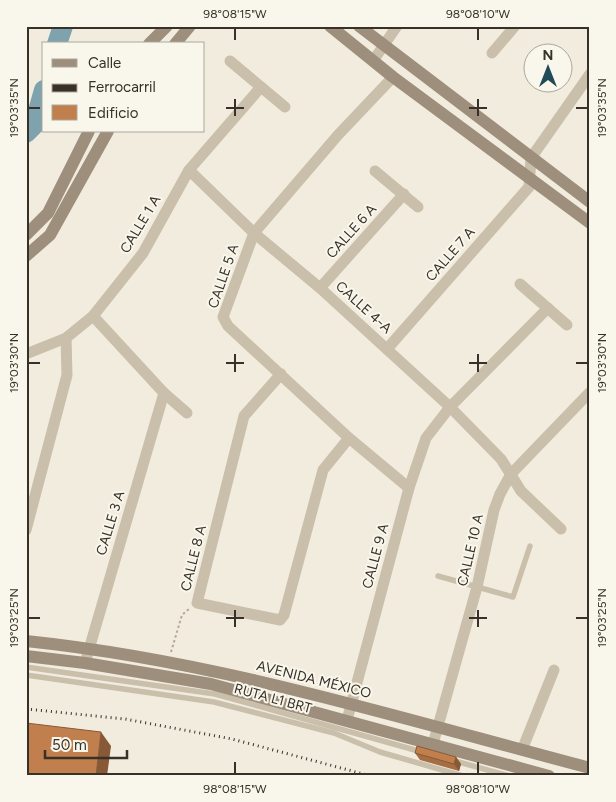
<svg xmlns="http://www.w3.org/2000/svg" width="616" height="802" viewBox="0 0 616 802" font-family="Figtree,sans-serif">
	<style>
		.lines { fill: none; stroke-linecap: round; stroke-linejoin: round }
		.river { stroke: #7fa3ae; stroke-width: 20 }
		.path { stroke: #b6a995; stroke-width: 2; stroke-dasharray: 2.5 2.5; stroke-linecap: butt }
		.lane { stroke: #cabfab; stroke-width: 5.5 }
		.street { stroke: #cabfab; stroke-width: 11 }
		.secondary { stroke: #9d8f7c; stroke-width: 12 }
		.rail { stroke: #38312a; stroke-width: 3; stroke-dasharray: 1 4; stroke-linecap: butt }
		.wall { fill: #a66d42 }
		.shaded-wall { fill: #875936 }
		.building { fill: #c17f4d; stroke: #875936 }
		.ticks { fill: none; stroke: #38312a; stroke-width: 2 }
		.labels { text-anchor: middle; stroke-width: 4; stroke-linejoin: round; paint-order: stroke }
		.street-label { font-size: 14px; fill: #38312a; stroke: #f9f6eb }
		.neatline { fill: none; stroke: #38312a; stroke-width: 2 }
		.ticks-label { font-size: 12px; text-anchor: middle; fill: #38312a }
	</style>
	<rect width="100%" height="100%" fill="#f2ecdf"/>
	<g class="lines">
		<g class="river">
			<polyline points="57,44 63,26"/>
			<polyline points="26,133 34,125 44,90"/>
		</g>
		<polyline class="path" points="171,652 182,615 189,609"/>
		<g class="lane">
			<polyline points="438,576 513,597 530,546"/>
			<polyline points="26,667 215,694 422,752"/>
			<polyline points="26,675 214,702 334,733 380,752 463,776"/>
			<polyline points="448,759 509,776"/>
		</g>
		<g class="street">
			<polyline points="492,53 515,26"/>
			<polyline points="230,61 285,107"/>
			<polyline points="373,61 397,26"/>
			<polyline points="393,77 338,135 254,233 223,317 228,326 349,438 409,488"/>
			<polyline points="189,170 254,233 320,288 450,407 501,459 521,491 561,529"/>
			<polyline points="375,171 418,207"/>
			<polyline points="520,284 567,325"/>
			<polyline points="320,288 404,194"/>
			<polyline points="93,316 164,393 187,413"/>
			<polyline points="387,349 529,187 531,158 590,74"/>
			<polyline points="26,354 66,338 93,316 143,253 189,170 261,87"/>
			<polyline points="281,374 244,416 197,603 280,620 284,615 323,470 349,438"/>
			<polyline points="26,530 67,375 66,338"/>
			<polyline points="85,663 164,393"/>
			<polyline points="347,720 409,488 426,438 450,407 548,308"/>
			<polyline points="433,744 477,587 494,510 500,494 511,474 590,392"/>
			<polyline points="522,750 554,670"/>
		</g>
		<g class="secondary">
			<polyline points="330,26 393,77 590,223"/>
			<polyline points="359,26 590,202"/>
			<polyline points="149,44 167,26"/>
			<polyline points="175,44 190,26"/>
			<polyline points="26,235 48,213 89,131"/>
			<polyline points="26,256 50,235 108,131"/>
			<path d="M26 641C219 661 403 719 590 768"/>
			<polyline points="26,656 85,663 211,684 549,776"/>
		</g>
		<polyline class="rail" points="26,709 125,719 232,739 371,776"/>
	</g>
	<polygon class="wall" points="415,753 456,757 461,764 459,771 420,760"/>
	<g class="shaded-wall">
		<polygon points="101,732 111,746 107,776 96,776"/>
		<polygon points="456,757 461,764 459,771 454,764"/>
	</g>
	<g class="building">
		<polygon points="26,723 101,732 96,776 26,776"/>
		<polygon points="417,746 456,757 454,764 415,753"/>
	</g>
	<path class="ticks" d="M235 28V40M478 28V40M235 99V116M478 99V116M28 108H40M226 108H244M469 108H487M576 108H588M235 354V372M478 354V372M28 363H40M226 363H244M469 363H487M576 363H588M235 610V627M478 610V627M28 618H40M226 618H244M469 618H487M576 618H588M235 762V774M478 762V774"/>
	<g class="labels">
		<g class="street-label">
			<text transform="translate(140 224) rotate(-59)" y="5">CALLE 1 A</text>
			<text transform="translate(351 231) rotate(-48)" y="5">CALLE 6 A</text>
			<text transform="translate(450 254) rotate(-49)" y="5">CALLE 7 A</text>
			<text transform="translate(223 276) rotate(-71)" y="5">CALLE 5 A</text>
			<text transform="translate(364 307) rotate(42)" y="5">CALLE 4-A</text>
			<text transform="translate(110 523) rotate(-73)" y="5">CALLE 3 A</text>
			<text transform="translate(470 550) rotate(-77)" y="5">CALLE 10 A</text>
			<text transform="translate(375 556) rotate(-75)" y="5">CALLE 9 A</text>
			<text transform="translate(193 558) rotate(-76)" y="5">CALLE 8 A</text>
			<text transform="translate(314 679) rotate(14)" y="5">AVENIDA MÉXICO</text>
			<text transform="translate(273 698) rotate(15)" y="5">RUTA L1 BRT</text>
		</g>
	</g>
	<rect width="616" height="802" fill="none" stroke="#f9f6eb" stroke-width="55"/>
	<rect x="42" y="42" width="162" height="90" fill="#f9f6eb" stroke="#aca79e"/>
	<rect x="52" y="59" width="25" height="8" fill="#9d8f7c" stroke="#aca79e"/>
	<text x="88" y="68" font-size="15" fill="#38312a">Calle</text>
	<rect x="52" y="84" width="25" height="8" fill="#38312a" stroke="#aca79e"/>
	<text x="88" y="92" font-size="15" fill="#38312a">Ferrocarril</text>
	<rect x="52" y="105" width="25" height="15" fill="#c17f4d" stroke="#aca79e"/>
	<text x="88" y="118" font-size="15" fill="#38312a">Edificio</text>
	<g transform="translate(548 68)"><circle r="24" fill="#f9f6eb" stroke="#aca79e"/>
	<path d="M0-4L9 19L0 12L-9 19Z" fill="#214a58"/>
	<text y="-8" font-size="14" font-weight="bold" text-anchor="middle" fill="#38312a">N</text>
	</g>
	<path d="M45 750v8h82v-8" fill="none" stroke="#38312a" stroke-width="2.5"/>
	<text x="52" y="750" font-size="15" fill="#38312a" stroke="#f9f6eb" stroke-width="4" paint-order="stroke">50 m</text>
	<rect x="28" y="28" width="560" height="746" class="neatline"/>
	<g class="ticks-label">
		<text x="235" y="18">98°08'15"W</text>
		<text x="478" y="18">98°08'10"W</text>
		<text transform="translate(14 108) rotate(-90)" y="4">19°03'35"N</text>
		<text transform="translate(602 108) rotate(-90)" y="4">19°03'35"N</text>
		<text transform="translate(14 363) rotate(-90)" y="4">19°03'30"N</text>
		<text transform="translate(602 363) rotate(-90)" y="4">19°03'30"N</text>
		<text transform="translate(14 618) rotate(-90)" y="4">19°03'25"N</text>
		<text transform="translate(602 618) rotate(-90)" y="4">19°03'25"N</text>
		<text x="235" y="793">98°08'15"W</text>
		<text x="478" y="793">98°08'10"W</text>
	</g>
</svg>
